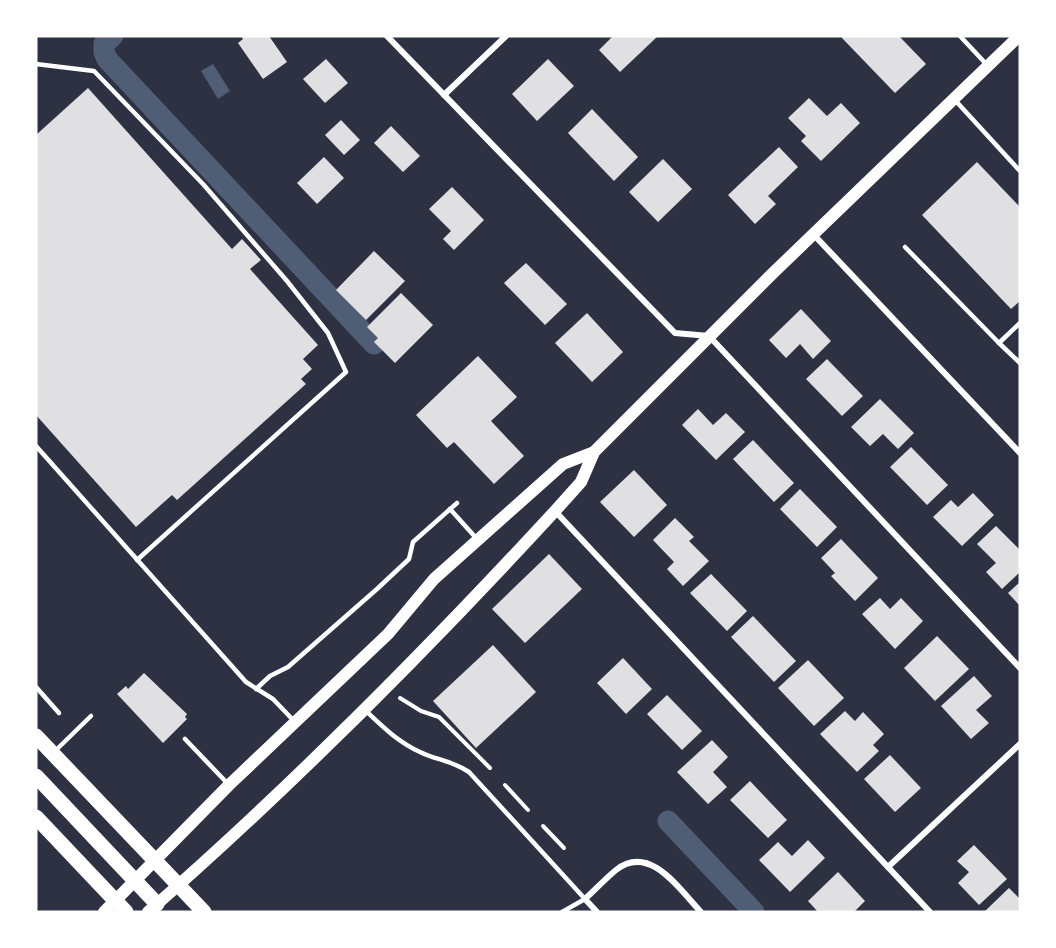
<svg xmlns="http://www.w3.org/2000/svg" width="1056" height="948" viewBox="0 0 1056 948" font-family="Merriweather,serif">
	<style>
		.water { fill: #4f5d75 }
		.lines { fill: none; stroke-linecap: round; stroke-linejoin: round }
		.canal { stroke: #4f5d75; stroke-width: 21 }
		.building { fill: #e0e0e3 }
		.path { stroke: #fff; stroke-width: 4 }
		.service { stroke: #fff; stroke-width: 4.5 }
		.minor { stroke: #fff; stroke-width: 6 }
		.secondary { stroke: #fff; stroke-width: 12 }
		.primary { stroke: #fff; stroke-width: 15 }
	</style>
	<rect width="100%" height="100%" fill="#2d3142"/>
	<polygon class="water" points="213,64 230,91 218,99 201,71"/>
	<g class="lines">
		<g class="canal">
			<polyline points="113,36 104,44 104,52 107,59 374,344"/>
			<polyline points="668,821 754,912"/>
		</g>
	</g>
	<g class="building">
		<polygon points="241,36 269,36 287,62 263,79 238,43 243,39"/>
		<polygon points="613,36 658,36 620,72 599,50"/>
		<polygon points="843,36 899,36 926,64 895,93 842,38"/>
		<polygon points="326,59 348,83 325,103 303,79"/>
		<polygon points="548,59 574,86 537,121 512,94"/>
		<polygon points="88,88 232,249 242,239 261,260 250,269 318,345 303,359 312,369 301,379 306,384 177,500 172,495 136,527 36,415 36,135"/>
		<polygon points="809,98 827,116 841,103 860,123 821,161 801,141 806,136 788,118"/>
		<polygon points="592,109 638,157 614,181 568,133"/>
		<polygon points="341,120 360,140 344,155 325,135"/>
		<polygon points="391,126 420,156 403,172 374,143"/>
		<polygon points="779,147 798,167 768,196 776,204 755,224 728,195"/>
		<polygon points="324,157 344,178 317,204 297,183"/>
		<polygon points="663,159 692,189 658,222 629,192"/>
		<polygon points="977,162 1020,207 1020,301 1011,309 922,215"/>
		<polygon points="452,187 484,220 454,250 443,239 451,231 429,209"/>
		<polygon points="374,251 405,281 366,320 336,290"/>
		<polygon points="526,263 567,304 545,325 504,283"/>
		<polygon points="401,293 433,325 395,363 374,342 378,338 367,327"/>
		<polygon points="801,309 831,341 813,359 800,344 786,358 769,340"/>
		<polygon points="587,313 623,352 592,382 555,343"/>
		<polygon points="478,356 517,397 491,421 524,456 494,484 454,442 447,448 416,415"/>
		<polygon points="827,359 863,396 842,416 806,379"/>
		<polygon points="880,399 914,433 898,449 883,434 870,446 851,427"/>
		<polygon points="698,409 713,425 726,413 745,432 716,460 682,425"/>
		<polygon points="753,440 794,483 774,502 733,459"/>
		<polygon points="911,447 948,485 927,505 890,467"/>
		<polygon points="634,470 667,505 634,537 600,502"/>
		<polygon points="800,489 837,527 817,547 780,509"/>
		<polygon points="973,493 994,515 962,546 933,517 951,500 958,507"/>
		<polygon points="675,518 694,537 689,541 709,561 683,586 667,569 674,562 653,540"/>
		<polygon points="996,526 1020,550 1020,572 1002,589 986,572 996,563 977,544"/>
		<polygon points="841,539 878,578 855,601 831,576 835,573 821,558"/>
		<polygon points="549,554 582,589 525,643 492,609"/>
		<polygon points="711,574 747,611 727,631 690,593"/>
		<polygon points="1020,582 1020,606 1008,593"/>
		<polygon points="880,598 890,609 901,598 923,621 895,649 862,614"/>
		<polygon points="753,616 796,661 774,682 731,637"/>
		<polygon points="937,636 969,669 935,701 904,668"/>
		<polygon points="493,645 536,692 476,748 433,701"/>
		<polygon points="623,658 652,689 626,714 597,683"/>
		<polygon points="808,660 844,698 814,726 778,688"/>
		<polygon points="144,673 187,714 185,717 187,719 163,743 117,694 126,686 128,689"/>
		<polygon points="974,676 992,696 976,710 989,723 971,739 941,706"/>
		<polygon points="667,695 702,731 682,750 647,714"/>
		<polygon points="845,711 855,721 863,712 884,734 873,745 879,751 857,772 820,734"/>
		<polygon points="712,740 728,757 713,772 727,787 708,804 677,772"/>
		<polygon points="890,755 921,788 895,812 864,779"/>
		<polygon points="750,781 787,820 768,838 730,800"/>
		<polygon points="808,840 825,858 790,892 759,860 778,842 792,856"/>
		<polygon points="974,845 1007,879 979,905 958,883 969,872 957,861"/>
		<polygon points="838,872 865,901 854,912 818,912 808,901"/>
		<polygon points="1009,888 1020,899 1020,912 984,912"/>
	</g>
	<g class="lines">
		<g class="path">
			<polyline points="400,698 421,711 439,717 490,768"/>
			<polyline points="505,785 528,810"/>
			<polyline points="543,826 564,848"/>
		</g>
		<g class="service">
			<polyline points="960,36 988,66"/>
			<polyline points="36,64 94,71 203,184 287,281 328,333 346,372 137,560"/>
			<polyline points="954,99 1020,171"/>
			<polyline points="905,247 999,343 1020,323"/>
			<polyline points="999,343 1020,363"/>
			<polyline points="36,446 246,682 273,699 295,722"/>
			<polyline points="450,509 477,539"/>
			<polyline points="36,687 59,713"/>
			<polyline points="256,689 270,676 288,667 377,589 409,559 413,542 457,503"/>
			<path d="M366 711C383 727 398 742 420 752 438 761 449 759 469 772L585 899 562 912"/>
			<polyline points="185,739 229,785"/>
			<polyline points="54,752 91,716"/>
		</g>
		<g class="minor">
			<polyline points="387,36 675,333 709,336 1020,668"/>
			<polyline points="444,95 506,36"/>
			<polyline points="814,235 1020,453"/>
			<polyline points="555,511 930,912"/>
			<polyline points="888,867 1020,744"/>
			<path d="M597 912 585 899C595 890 605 879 616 870 650 843 680 890 701 912"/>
		</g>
		<g class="secondary">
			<polyline points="104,912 229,785 388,634 434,579 563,464 594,452"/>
			<path d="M148 912C292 786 426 651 555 511L581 482 594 452 772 274 1019 36"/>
		</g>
		<g class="primary">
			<polyline points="36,736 204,912"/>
			<polyline points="36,776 157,904"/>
			<polyline points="36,817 126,912"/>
		</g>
	</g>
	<rect width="1056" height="948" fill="none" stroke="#ffffff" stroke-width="75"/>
</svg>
